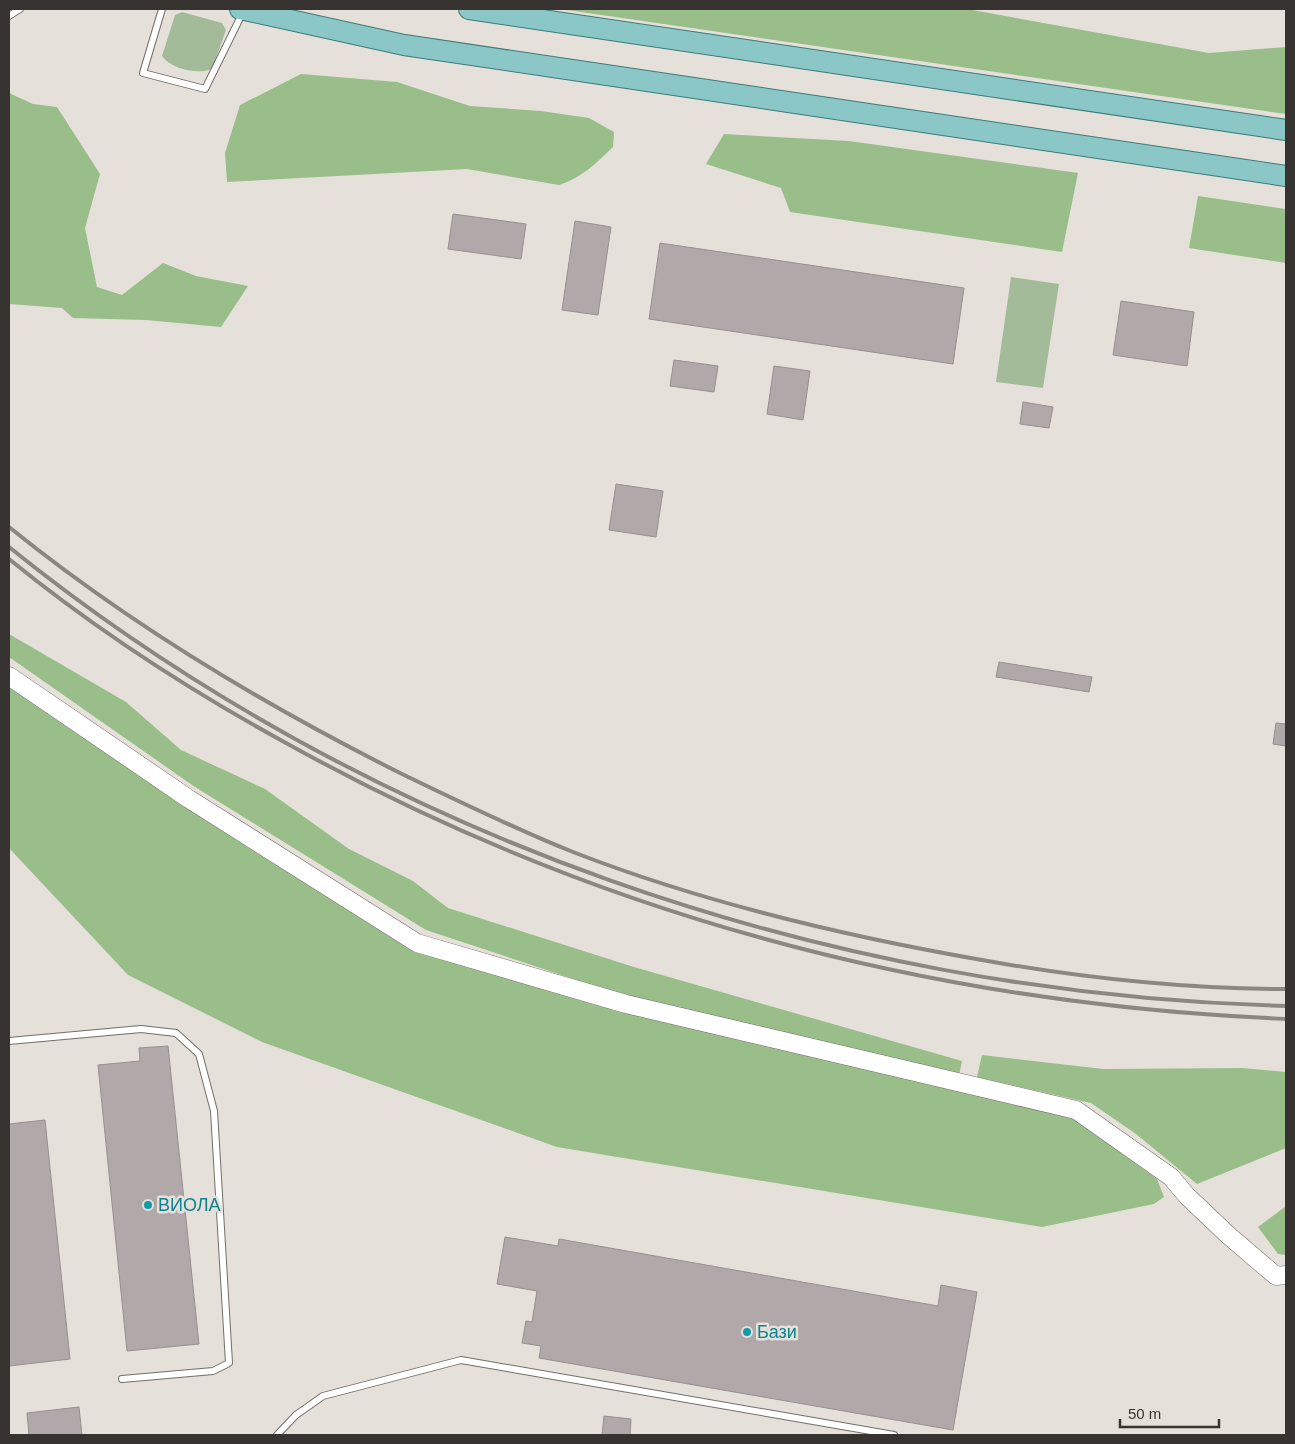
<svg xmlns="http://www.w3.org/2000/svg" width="1295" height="1444" viewBox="0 0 1295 1444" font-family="Helvetica,sans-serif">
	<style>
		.green { fill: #a4bb9a }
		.forest { fill: #99be8a }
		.building { fill: #b1a8aa; stroke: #978f91 }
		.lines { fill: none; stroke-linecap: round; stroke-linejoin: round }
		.lane-casing { stroke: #736e69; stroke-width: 8 }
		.secondary-casing { stroke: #736e69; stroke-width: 19 }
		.primary-casing { stroke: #3a7b79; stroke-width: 22 }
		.lane { stroke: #fff; stroke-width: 6 }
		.secondary { stroke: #fff; stroke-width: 18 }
		.primary { stroke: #8ac7c6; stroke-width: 20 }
		.rail { stroke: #8b8783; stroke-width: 4 }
		.culture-dot { fill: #0f9aa8; stroke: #e6e0da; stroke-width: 2 }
		.labels { text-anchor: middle; stroke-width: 5; stroke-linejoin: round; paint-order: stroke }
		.culture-label { font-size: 18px; fill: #0d838f; stroke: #e6e0da; text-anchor: start }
	</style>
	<rect width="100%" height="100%" fill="#e6e0da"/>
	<g class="green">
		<path d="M182 12 222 23 226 30 212 69C198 75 171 69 162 56L175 15Z"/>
		<polygon points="1011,277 1059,284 1043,388 996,382"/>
	</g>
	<g class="forest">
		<polygon points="560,9 967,9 1209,53 1286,47 1286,114"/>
		<path d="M301 74 397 82 470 106 541 111 589 118 614 132 613 147C596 163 582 178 559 185L467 169 227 182 225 153 240 105Z"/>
		<polygon points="9,93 33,104 57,107 100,174 85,228 97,287 122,295 163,263 196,276 248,286 221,327 146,320 73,318 62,308 9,304"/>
		<polygon points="724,134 849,141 1078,173 1062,252 790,212 781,188 706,164"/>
		<polygon points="1198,196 1286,209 1286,263 1189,248"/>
		<polygon points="9,634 126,702 181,750 265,789 349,849 413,881 448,908 634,967 962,1061 959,1076 631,998 426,930 195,787 9,657"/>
		<polygon points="9,684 183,805 414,952 624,1008 1071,1117 1157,1179 1164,1197 1154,1204 1042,1227 557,1147 262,1042 128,975 9,848"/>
		<polygon points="982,1055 1103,1069 1242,1068 1286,1072 1286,1148 1197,1184 1136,1134 1091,1103 977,1077"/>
		<polygon points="1286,1206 1286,1255 1278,1254 1258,1227"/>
	</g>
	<g class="building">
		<polygon points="453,214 526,224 521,259 448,249"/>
		<polygon points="575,221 611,227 598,315 562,310"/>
		<polygon points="660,243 964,288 953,364 649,319"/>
		<polygon points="1121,301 1194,312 1187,366 1113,355"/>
		<polygon points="674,360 718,366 714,392 670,386"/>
		<polygon points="774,366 810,371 803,420 767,414"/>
		<polygon points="1023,402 1053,407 1049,428 1020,424"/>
		<polygon points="616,484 663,491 656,537 609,530"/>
		<polygon points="999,662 1092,677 1089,692 996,677"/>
		<polygon points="1276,723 1286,724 1286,746 1273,744"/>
		<polygon points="168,1046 199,1344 127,1351 98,1065 140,1061 139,1048"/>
		<polygon points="45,1120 70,1359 9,1366 9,1124"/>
		<polygon points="505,1237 558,1246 559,1239 938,1306 941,1285 977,1292 953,1430 539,1358 541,1346 522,1343 526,1321 532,1322 537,1291 497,1284"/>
		<polygon points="79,1407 82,1435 29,1435 27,1413"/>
		<polygon points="604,1416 631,1419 630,1435 602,1435"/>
	</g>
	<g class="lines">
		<g class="lane-casing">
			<g id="lane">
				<polyline points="162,9 143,73 205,89 243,12"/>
				<polyline points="9,16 20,9"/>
				<polyline points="9,1041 141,1029 176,1033 199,1054 214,1111 229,1363 213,1371 122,1379"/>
				<polyline points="277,1435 296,1415 323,1396 461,1360 894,1435"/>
			</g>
		</g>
		<g class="secondary-casing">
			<polyline id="secondary" points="9,676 189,799 417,943 626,1004 1076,1110 1171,1177 1187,1196 1228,1235 1276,1276 1286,1275"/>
		</g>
		<g class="primary-casing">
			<g id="primary">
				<polyline points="240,9 404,45 1286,176"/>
				<polyline points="469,9 1286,130"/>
			</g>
		</g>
		<use href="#lane" class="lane"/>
		<use href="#secondary" class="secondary"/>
		<use href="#primary" class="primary"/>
		<g class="rail">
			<path d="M9 527C129 624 264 705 402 774 458 801 515 829 573 852 704 903 844 936 982 960 1082 978 1185 989 1286 989"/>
			<path d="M9 547C367 836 828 994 1286 1006"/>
			<path d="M9 559C95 629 189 690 286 743 597 916 931 1004 1286 1019"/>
		</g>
	</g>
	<g class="culture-dot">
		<circle cx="148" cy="1205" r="5"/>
		<circle cx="747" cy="1332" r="5"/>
	</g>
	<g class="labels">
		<g class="culture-label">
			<text x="158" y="1211">ВИОЛА</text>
			<text x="757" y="1338">Бази</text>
		</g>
	</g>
	<rect width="1295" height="1444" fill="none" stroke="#363331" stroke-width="20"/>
	<path d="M1120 1419v8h99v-8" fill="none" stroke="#363331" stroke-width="2.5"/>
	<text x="1128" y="1419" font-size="15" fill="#363331" stroke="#e6e0da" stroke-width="4" paint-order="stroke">50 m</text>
</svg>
